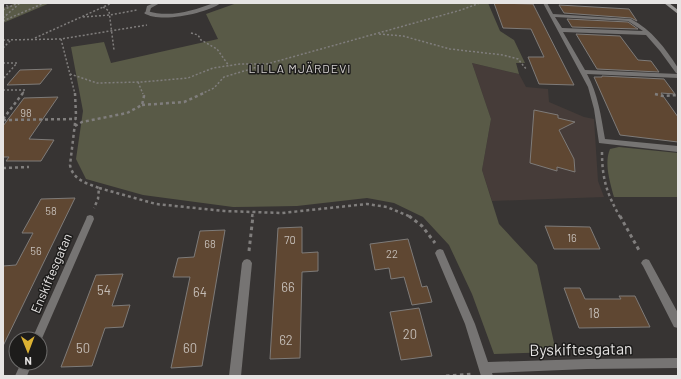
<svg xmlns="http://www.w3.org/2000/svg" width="681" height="379" viewBox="0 0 681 379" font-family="Barlow,sans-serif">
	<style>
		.built { fill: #463c39 }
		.green { fill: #595a47 }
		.building { fill: #5f4732; stroke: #7e7b79 }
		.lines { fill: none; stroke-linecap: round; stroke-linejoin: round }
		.path-far2 { stroke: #807e7d; stroke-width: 1.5; stroke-dasharray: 2 2; stroke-linecap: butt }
		.path-far1 { stroke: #807e7d; stroke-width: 2.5; stroke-dasharray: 3 3; stroke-linecap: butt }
		.path { stroke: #807e7d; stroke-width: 3; stroke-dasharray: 3.5 3.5; stroke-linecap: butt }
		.lane { fill: #767473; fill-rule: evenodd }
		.street { fill: #767473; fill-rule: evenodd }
		.secondary { fill: #9a9896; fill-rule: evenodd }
		.labels { text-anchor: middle; stroke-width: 3; stroke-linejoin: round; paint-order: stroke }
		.number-label { font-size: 11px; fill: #c4bdb7 }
		.far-neighbourhood-label { font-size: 12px; letter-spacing: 1px; fill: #d3cfce; stroke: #1d1c1b }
		.street-label { font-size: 13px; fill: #e6e4e3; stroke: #1d1c1b }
		.near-number-label { font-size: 13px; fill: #c4bdb7 }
		.near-street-label { font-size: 16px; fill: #e6e4e3; stroke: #1d1c1b }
	</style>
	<rect width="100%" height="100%" fill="#373433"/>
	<polygon class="built" points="472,63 519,74 526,87 548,89 549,102 584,117 594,119 598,181 604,197 492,201 482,170 491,119"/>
	<g class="green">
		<polygon points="16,3 50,3 3,23 3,8"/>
		<polygon points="237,3 488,3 500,31 514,40 525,63 516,63 519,74 472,63 491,119 482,170 499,224 537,265 556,352 494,354 472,294 449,245 423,217 394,203 367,198 297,206 233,207 143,195 86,179 76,159 83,111 71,47 104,42 111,63 218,39 206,14"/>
		<path d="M619 147 678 153V197H614C610 182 604 163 610 149Z"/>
	</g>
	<g class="building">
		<polygon points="494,3 533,4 574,85 539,84 528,57 544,57 531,29 503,28"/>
		<polygon points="559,5 629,9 637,21 631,18 564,13"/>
		<polygon points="567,19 628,22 638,29 572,27"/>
		<polygon points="576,34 620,36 638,60 651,61 659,72 597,69"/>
		<polygon points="52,69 40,84 7,85 20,70"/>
		<polygon points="602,76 664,79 675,94 661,93 678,117 678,142 620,135 594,77 602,77"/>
		<polygon points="58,97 29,139 54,140 41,161 6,161 9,157 3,157 3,126 24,98"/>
		<polygon points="534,110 558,115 558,118 575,122 559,130 574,159 575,172 557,167 557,171 530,163"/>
		<polygon points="75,198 56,237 3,346 3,266 16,265 33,233 22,233 41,199"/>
		<polygon points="545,226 590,227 600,249 554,249"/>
		<polygon points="302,227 302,253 318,252 318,271 302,272 300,358 270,359 278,228"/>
		<polygon points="225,230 202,366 171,368 190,277 173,277 178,258 194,257 200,231"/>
		<polygon points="408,239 422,287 427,286 432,302 412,305 404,277 391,279 389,268 375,270 370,244"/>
		<polygon points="123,274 112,306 130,305 123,327 105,328 92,366 61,367 96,275"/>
		<polygon points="564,288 580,288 585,299 621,299 619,296 635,296 650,327 579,328"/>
		<polygon points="419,308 432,356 401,360 390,312"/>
	</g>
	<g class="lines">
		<g class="path-far2">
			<polyline points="3,3 9,7"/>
			<polyline points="103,7 109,11 114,50"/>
			<polyline points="3,10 18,3"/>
			<polyline points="83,17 110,15 137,10"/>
			<polyline points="3,18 20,3"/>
			<polyline points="3,21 44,3"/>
			<polyline points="191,33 198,35 201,40 217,49 229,66"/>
			<polyline points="379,34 403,36 450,49 503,55 518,59 527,70"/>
			<polyline points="35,38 112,3"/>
			<polyline points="61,39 75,94"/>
			<polyline points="3,40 61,39 147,25"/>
			<polyline points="3,48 11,40"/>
			<polyline points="3,63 17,63 3,79"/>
			<polyline points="70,74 97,83 142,82 188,78 213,68 240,64 267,64 461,10 480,3"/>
			<polyline points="138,82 143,94"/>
			<polyline points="3,90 25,90 22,94"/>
			<polyline points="201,94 214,88 224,77 264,65"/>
		</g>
		<g class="path-far1">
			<path d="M75 93 76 115 70 165C73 180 86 183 99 188L98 199 94 208"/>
			<polyline points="655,94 663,96 678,95"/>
			<polyline points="142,105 184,102 204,93"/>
			<polyline points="3,119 23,93"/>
			<polyline points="3,120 76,119"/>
			<polyline points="75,126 82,122 127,113 142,105 144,96 143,93"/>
			<path d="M602 152C602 179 607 194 620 217"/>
			<polyline points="3,168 29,167"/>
			<polyline points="99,188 156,204 224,211 282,213 367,204 387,207 411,217"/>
			<polyline points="252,217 253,212"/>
		</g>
		<g class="path">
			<polyline points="409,216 422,226 435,243"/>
			<polyline points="620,216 640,252"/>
			<polyline points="249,251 253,216"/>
			<polyline points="446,376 472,374"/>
		</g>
		<polygon class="lane" points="154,3 160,3 151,8 149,14 145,14 147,6"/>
		<g class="street">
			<path d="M214 3H221C207 13 160 24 144 13L147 11C170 18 192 11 214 3Z"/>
			<path d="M543 3H547L553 14 631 19C652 30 665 48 678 68V74L676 73 660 51 646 35 563 32 585 70 678 74V78L587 74C598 94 601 116 605 139L678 146V152L599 143 594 109 588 87ZM555 17 628 21 643 31 562 28Z"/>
			<polygon points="90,215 93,216 94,219 40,343 40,339 32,339 86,219 87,216"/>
			<polygon points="440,249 443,250 475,324 488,362 587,359 678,358 678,368 587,369 492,373 493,376 481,376 465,324 435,253 437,250"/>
			<polygon points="247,259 250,260 252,263 241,376 229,376 242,263 244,260"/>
			<polygon points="646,259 649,260 678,313 678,328 674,327 643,266 641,263 643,260"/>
			<polygon points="21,363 32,363 27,376 15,376"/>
		</g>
		<polygon class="secondary" points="664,3 669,3 678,10 678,14"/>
	</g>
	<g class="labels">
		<g class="number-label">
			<text x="26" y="117">98</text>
			<text x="51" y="215">58</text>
			<text x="572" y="242">16</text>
			<text x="290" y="244">70</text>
			<text x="210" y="248">68</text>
			<text x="36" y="255">56</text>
			<text x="392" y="258">22</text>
		</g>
		<g class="far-neighbourhood-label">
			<text x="300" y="73">LILLA MJÄRDEVI</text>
		</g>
		<g class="street-label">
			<text transform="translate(51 273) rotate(-67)" y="5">Enskiftesgatan</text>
		</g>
		<g class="near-number-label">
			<text x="288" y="292">66</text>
			<text x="104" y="295">54</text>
			<text x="200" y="297">64</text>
			<text x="594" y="318">18</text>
			<text x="410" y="339">20</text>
			<text x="286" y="345">62</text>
			<text x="83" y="353">50</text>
			<text x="190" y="353">60</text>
		</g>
		<g class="near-street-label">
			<text transform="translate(581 349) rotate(-1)" y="6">Byskiftesgatan</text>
		</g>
	</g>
	<rect width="681" height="379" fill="none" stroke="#e6e4e3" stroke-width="8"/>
	<g transform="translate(28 351) rotate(179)"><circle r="19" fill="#1d1c1b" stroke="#6d6c6b"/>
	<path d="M0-3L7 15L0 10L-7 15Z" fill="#dcb233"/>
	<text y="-6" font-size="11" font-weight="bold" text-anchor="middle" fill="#e6e4e3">N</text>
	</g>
</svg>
